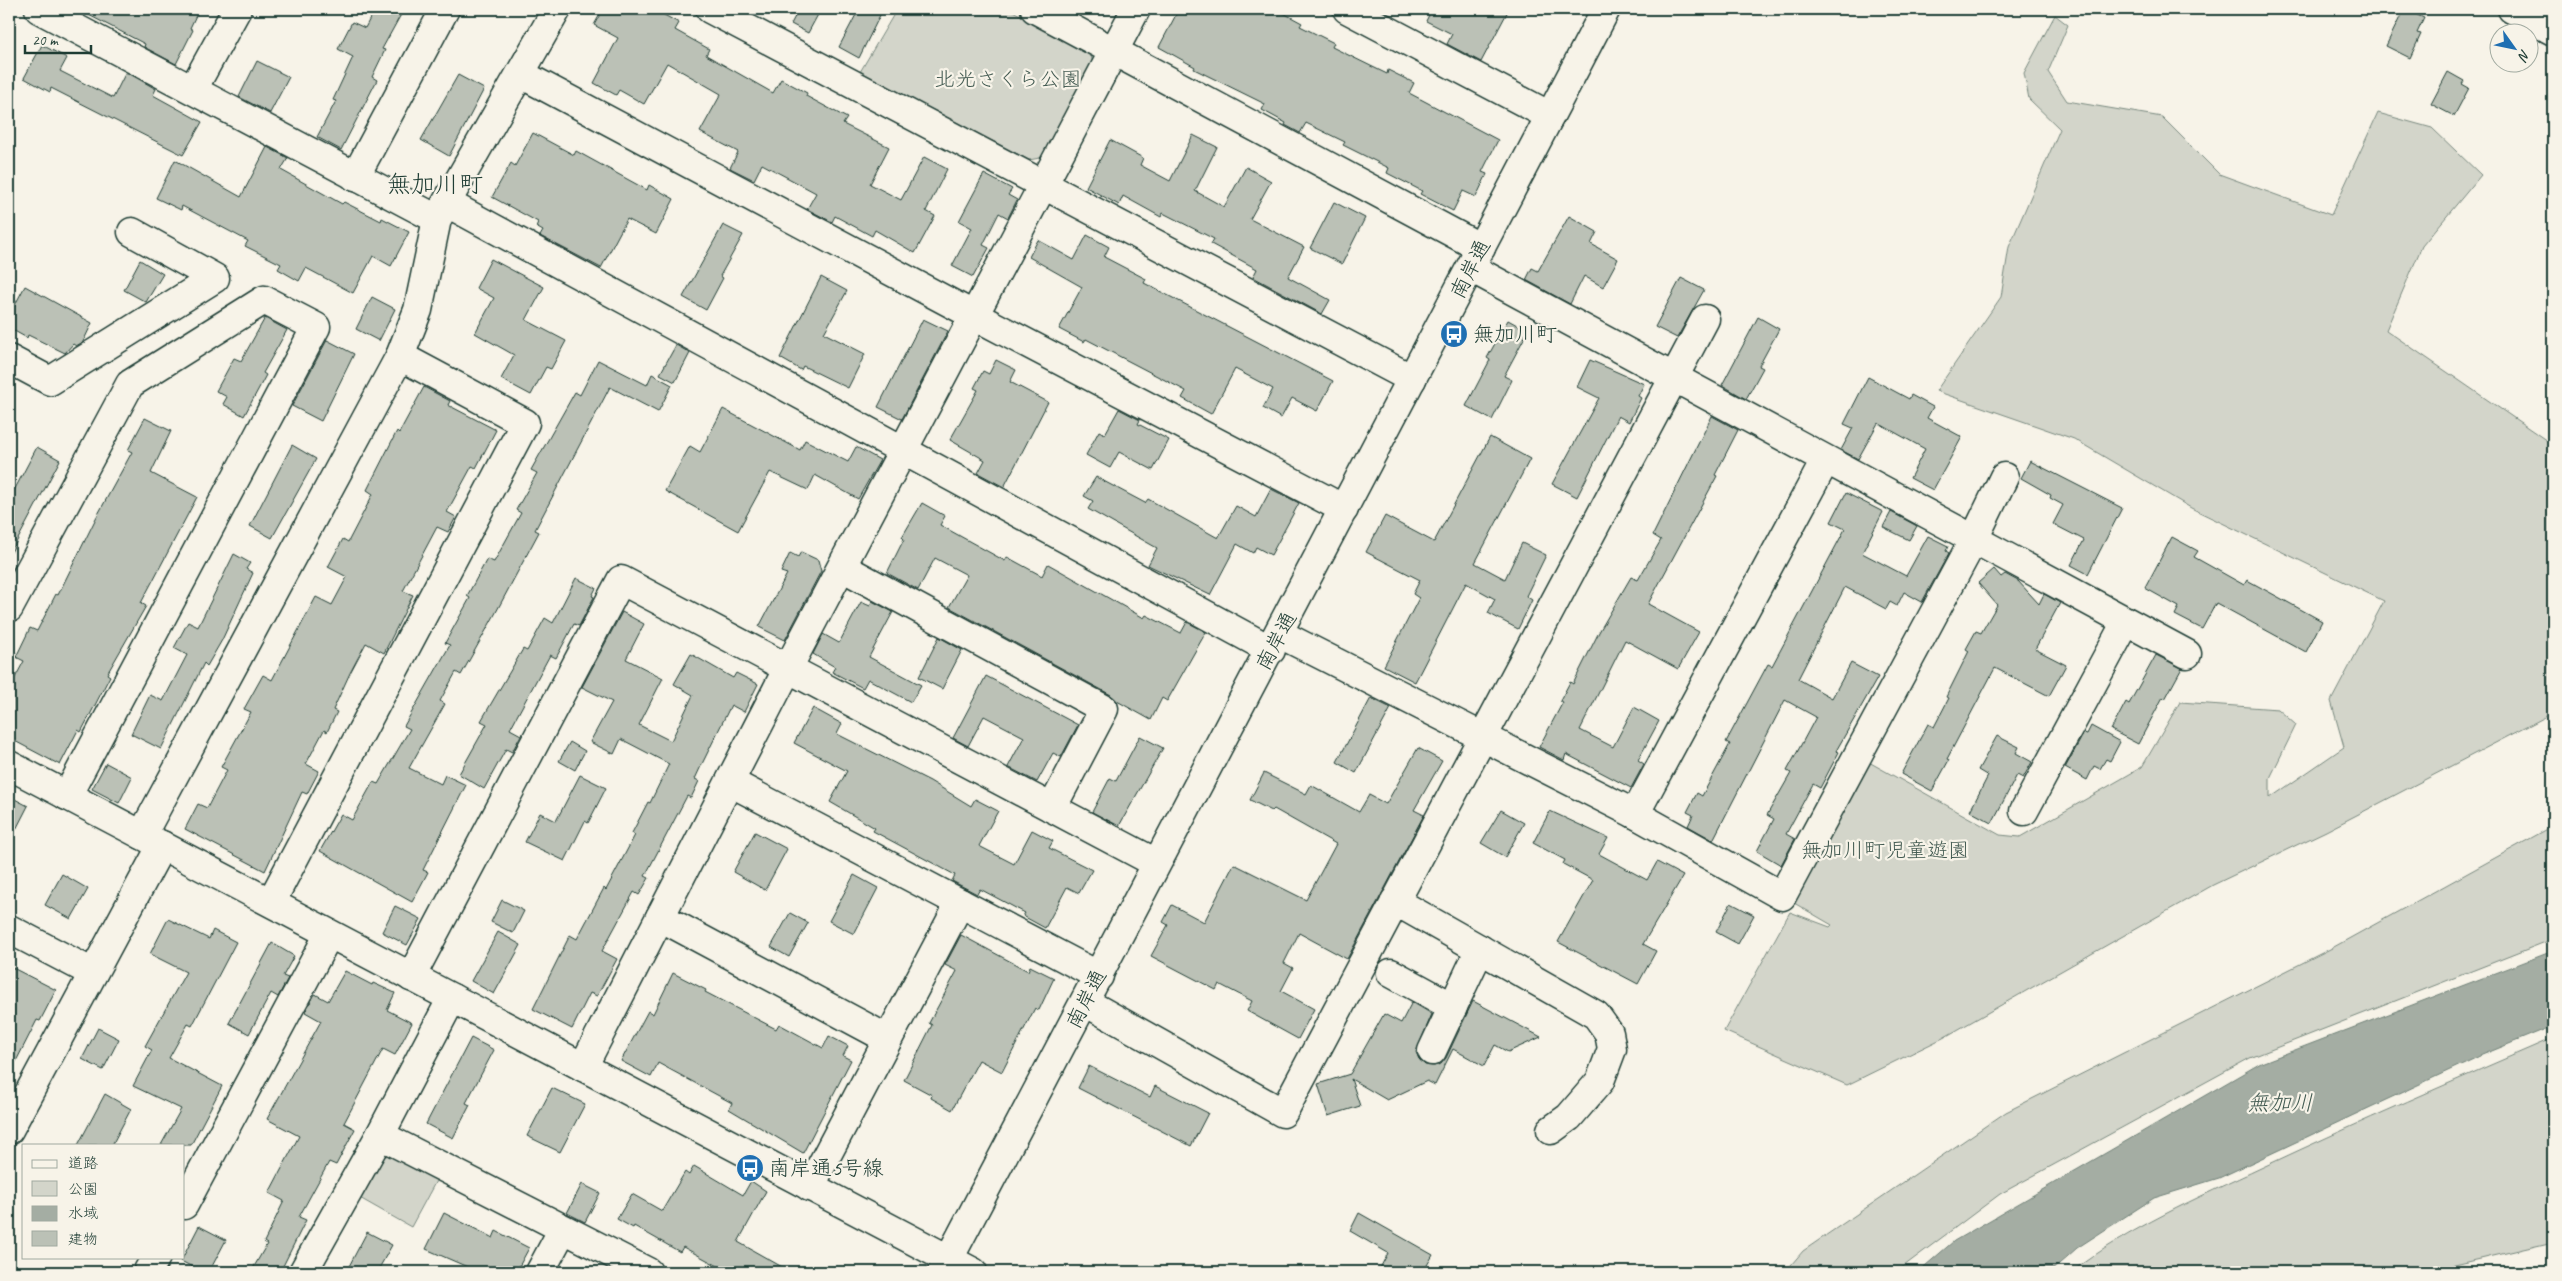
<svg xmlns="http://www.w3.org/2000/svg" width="2562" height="1281" viewBox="0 0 2562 1281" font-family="Caveat,'Klee One',sans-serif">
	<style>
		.green { fill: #d3d5ca; stroke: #79897f }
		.water { fill: #a4ada3; stroke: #6f8077 }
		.building { fill: #bbc1b6; stroke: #1f3d34 }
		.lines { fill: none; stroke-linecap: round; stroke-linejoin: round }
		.minor-casing { stroke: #1f3d34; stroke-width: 31 }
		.major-casing { stroke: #1f3d34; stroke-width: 31 }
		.minor { stroke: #f7f3e8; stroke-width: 28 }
		.major { stroke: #f7f3e8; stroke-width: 28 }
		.labels { text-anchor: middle; stroke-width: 4.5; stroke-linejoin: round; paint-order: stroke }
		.park-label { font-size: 21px; fill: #435b52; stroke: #f7f3e8 }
		.street-label { font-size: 21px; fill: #1f3d34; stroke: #f7f3e8 }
		.poi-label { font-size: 21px; fill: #1f3d34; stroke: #f7f3e8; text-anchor: start }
		.water-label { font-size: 22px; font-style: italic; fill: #405950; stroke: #f7f3e8 }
		.quarter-label { font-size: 24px; fill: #1f3d34; stroke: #f7f3e8 }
	</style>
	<rect width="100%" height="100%" fill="#f7f3e8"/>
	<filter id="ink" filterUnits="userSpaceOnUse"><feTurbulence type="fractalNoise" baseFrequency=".02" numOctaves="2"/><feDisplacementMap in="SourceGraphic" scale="10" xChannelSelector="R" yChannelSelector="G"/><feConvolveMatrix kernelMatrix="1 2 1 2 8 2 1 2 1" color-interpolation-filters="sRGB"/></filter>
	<g filter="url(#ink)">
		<g class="green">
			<polygon points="897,9 1009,9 1090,52 1094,67 1045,157 1029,160 860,72"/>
			<polygon points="2055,15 2068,25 2048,72 2067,101 2162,117 2219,174 2331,215 2378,113 2432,128 2481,175 2422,246 2386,330 2553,445 2553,713 2326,831 2213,885 1943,1038 1847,1085 1724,1031 1790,912 1830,927 1832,925 1782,896 1858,756 2000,835 2020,837 2142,767 2180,702 2278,709 2296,725 2270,778 2270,798 2344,747 2331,701 2384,601 2191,508 2074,439 1936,391 2001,297 2009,247 2060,129 2029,99 2024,73"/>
			<polygon points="2553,826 2553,939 2250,1058 2000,1194 1896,1272 1785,1272 1803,1251 2006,1112 2332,948"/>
			<path d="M2553 1038V1242L2425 1272H2071C2129 1228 2197 1198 2263 1167 2359 1122 2456 1080 2553 1038Z"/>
			<polygon points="391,1154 437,1179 411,1227 358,1197 378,1159"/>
		</g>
		<polygon class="water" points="2553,951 2553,1026 2482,1055 2219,1178 2154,1198 2077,1248 2050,1272 1918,1272 1954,1241 2261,1063"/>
		<g class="building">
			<polygon points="77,9 199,9 190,28 193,30 176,64 144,47 145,44"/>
			<polygon points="375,9 404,9 382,49 385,50 372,77 377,80 341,150 317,137 336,101 333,100 353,57 338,49 352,22 365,28"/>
			<polygon points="603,9 653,9 679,23 675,30 709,49 706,55 773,93 781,79 807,93 806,96 847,118 843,124 889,147 870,184 901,200 924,157 947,169 926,211 935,216 915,253 875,230 872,236 835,216 832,222 807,209 816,193 762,164 754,180 730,168 738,152 700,132 721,94 667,63 644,104 619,90 616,95 594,83 618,38 594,25"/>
			<polygon points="799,9 821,9 808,33 791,24"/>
			<polygon points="859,9 883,9 859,58 839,47"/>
			<polygon points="1179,9 1276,9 1302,23 1300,26 1334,43 1332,47 1387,74 1388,70 1414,83 1409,93 1498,140 1482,172 1487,174 1476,197 1463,191 1453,211 1420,194 1422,191 1387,173 1389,168 1343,145 1345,142 1306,123 1300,133 1285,125 1286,123 1262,110 1265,104 1194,69 1195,67 1159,47"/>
			<polygon points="1432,9 1509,9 1481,62 1447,44 1452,34 1426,21"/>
			<polygon points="2404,9 2424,18 2417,33 2421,34 2410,58 2386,46"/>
			<polygon points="42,45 67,58 60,71 113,98 125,74 130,74 156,89 153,95 202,122 183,155 51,88 50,92 24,78"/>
			<polygon points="257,61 289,77 270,113 239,97"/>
			<polygon points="2448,72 2464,81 2462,84 2469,88 2454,116 2431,104"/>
			<polygon points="458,75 484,89 449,156 421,140"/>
			<polygon points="533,133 574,155 576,151 647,190 649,185 674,199 656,234 627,219 601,268 540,236 543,231 536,227 538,222 492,197 511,163 515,166"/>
			<polygon points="1193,135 1217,147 1195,191 1224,207 1246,167 1271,181 1250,219 1304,247 1288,277 1330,300 1322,314 1253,277 1257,269 1211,244 1214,239 1163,213 1161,217 1123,196 1119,205 1086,187 1110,140 1143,158 1140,165 1170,181"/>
			<polygon points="267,147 288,158 281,170 342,204 344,202 381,221 382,218 409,232 391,266 373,256 353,293 306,268 299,281 278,269 281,264 245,246 248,241 182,206 181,210 156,198 175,160 241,197"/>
			<polygon points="984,174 1012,189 1008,195 1017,200 1008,218 999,213 983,245 989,248 973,277 952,266 972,228 959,221"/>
			<polygon points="1334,202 1365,218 1342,264 1310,248"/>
			<polygon points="1569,216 1597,232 1591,244 1618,259 1603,287 1584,276 1570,304 1526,280 1532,268 1538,271"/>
			<polygon points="723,225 743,235 720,276 723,278 706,310 683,297"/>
			<polygon points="1087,235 1109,247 1104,257 1146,279 1144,283 1333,381 1317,411 1292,398 1281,418 1263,408 1273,389 1235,369 1211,414 1182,398 1186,391 1086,339 1084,342 1059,329 1082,287 1029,257 1038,240 1074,260"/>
			<polygon points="491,259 544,287 526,320 566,341 551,369 546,367 531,395 501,379 514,355 475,333 494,298 476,288"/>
			<polygon points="140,260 163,274 146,302 124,290"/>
			<polygon points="821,277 847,291 824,333 865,354 848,388 803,366 801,370 780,358"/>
			<polygon points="1681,278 1704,290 1677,338 1655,327"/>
			<polygon points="25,286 92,323 83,342 76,346 73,344 65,353 28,335 27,338 9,328 9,316"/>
			<polygon points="372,297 395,309 379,341 356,329"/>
			<polygon points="1758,317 1779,329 1759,366 1763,368 1746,399 1722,385"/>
			<polygon points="265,318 287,330 263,373 266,375 244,416 223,404 227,397 216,391 234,358 241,361"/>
			<polygon points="923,319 948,331 902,419 878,407"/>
			<polygon points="1508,320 1528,331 1504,376 1512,380 1492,420 1466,406 1490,360 1487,358"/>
			<polygon points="327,340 354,354 321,421 292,406"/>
			<polygon points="676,345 690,353 675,382 660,374"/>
			<polygon points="598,360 647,385 652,374 672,385 658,412 610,387 535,530 539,532 494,616 461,675 456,672 440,701 445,704 409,768 441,784 445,775 466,785 423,870 428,872 412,902 320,851 341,814 352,820 373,782 378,784 410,729 404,726 450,645 445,643 470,598 467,596 487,559 494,562 521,513 516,510 537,473 531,470 575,392 580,395"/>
			<polygon points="996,360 1016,370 1010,382 1048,402 1004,487 978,473 985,460 950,440 978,390 974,388 983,371 989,374"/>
			<polygon points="1590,360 1644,384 1638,396 1641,398 1629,422 1618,416 1577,497 1552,484 1599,398 1577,387"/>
			<polygon points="1868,377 1909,399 1911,395 1933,407 1927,418 1962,437 1933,490 1910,478 1925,449 1878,423 1858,459 1841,450 1853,428 1844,424"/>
			<polygon points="424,387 450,401 448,405 496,430 476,468 472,466 447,512 456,517 448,532 437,527 403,591 413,595 384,653 366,643 350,673 333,710 337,712 327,732 324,730 306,764 319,771 307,794 302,792 265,871 185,829 198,804 207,808 227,770 221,767 251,712 244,709 263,675 272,680 316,597 332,605 347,577 328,567 343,539 348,542 373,494 367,490 397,431 399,433"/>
			<polygon points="723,409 800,450 805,440 848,462 856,447 880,460 858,499 815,475 808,490 770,472 738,531 665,491 690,446 700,452"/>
			<polygon points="1119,409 1140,420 1138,424 1169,440 1153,470 1119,452 1110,468 1086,455 1099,431 1105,434"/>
			<polygon points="1712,416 1738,430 1715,475 1717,476 1648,604 1699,632 1678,669 1625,640 1580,730 1613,747 1634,707 1659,721 1638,760 1644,764 1631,788 1566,754 1564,760 1539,747 1563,702 1560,701 1570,682 1573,684 1599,632 1631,577 1638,580 1661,540 1653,535"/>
			<polygon points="145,418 171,431 151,473 197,497 141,603 146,606 107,674 110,676 93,709 81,732 78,730 60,765 9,738 9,689 24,661 16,657 30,628 37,631 56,594 58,595 96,518 132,452 128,450"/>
			<polygon points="1490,437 1530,459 1475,563 1505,579 1522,543 1546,555 1526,596 1532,600 1518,629 1488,613 1495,599 1466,583 1415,682 1384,666 1419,598 1413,594 1420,580 1366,552 1385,516 1434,542"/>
			<polygon points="292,445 316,459 272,538 250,526"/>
			<polygon points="37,447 60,460 9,556 9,500"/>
			<polygon points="2030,461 2122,508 2088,574 2071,565 2084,540 2053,524 2063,505 2050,498 2051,495 2021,478"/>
			<polygon points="1096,477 1145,503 1148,499 1218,538 1236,506 1256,517 1271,489 1299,503 1271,555 1256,547 1253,553 1237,544 1210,595 1148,565 1157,548 1088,509 1093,501 1084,496"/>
			<polygon points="1846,493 1883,512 1862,553 1906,576 1928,536 1948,546 1946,551 1949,553 1922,602 1904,592 1897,606 1890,602 1886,609 1845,587 1798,679 1832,698 1851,663 1878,677 1836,751 1839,752 1820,788 1813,784 1786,834 1795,839 1781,865 1757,851 1774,819 1767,815 1791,773 1787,771 1816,717 1785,700 1713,840 1688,826 1693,815 1687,812 1697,793 1702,796 1730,744 1726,742 1768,664 1772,666 1845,529 1831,522"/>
			<polygon points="922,503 945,516 940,525 1005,561 1007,557 1042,576 1048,564 1144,618 1146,615 1181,633 1187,622 1206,632 1167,701 1162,698 1151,720 1117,701 1111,695 949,607 967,575 935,558 918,590 887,573 904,539 902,537"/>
			<polygon points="1891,512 1917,526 1909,540 1883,527"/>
			<polygon points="2172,537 2198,551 2194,557 2244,585 2247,580 2322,621 2306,652 2216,603 2202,629 2175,615 2179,607 2145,588"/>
			<polygon points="801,552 818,560 821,571 785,640 759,627 787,574 781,572 790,553 798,557"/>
			<polygon points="234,554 250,563 246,569 253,573 222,640 207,666 204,663 161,749 131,734 150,695 163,701 187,655 174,648 188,622 198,627"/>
			<polygon points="1994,569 2001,577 2005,574 2018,581 2039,604 2044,594 2060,603 2035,649 2066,665 2049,696 1995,668 1947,759 1949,760 1932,791 1901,774 1928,724 1934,727 1949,698 1946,697 1969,651 1966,649 1976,631 1981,633 1997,605 1978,583"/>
			<polygon points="576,578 596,588 592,596 594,597 579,626 574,624 556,658 550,655 510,729 521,735 512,752 506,749 484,789 459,774 487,724 481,721 523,649 527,651 545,618 553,623"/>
			<polygon points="872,601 893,612 869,657 921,685 911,702 868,679 863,688 832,672 835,667 813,654 823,634 839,643 861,602 870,606"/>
			<polygon points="622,612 644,624 626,659 663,678 639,725 671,741 693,695 674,684 691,654 733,678 736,673 758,684 744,712 731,705 701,766 695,779 699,781 691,798 687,796 645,876 649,878 639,895 634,892 602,951 617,959 597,996 590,993 572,1029 533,1009 570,935 577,939 604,888 606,890 635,835 632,833 648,802 650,803 669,764 621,739 614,754 590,742 612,702 582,687"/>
			<polygon points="939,637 962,650 942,689 919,677"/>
			<polygon points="2156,655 2182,668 2165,699 2163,697 2138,744 2111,730 2126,702 2129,704"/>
			<polygon points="986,676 1078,725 1061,757 1053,753 1037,782 1008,767 1024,737 984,716 968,746 953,738"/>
			<polygon points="1371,698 1391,708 1356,773 1337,762"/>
			<polygon points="813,708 842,724 837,734 930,781 971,806 975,799 998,811 979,846 1014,864 1032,830 1053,841 1049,848 1092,870 1079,893 1067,887 1045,928 1023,916 1025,913 980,889 977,894 952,881 955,875 873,831 875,828 830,802 847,771 794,743"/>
			<polygon points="2091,726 2120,742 2110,761 2106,759 2100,769 2094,766 2087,780 2065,768 2084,733 2087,734"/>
			<polygon points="1140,736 1163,748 1119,826 1092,812 1110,778 1116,781"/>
			<polygon points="1997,736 2019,747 2016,753 2032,762 2023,778 2017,775 1992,823 1970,811 1988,776 1978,770"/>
			<polygon points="570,742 585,751 575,770 559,761"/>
			<polygon points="1418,748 1442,761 1414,810 1424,815 1347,959 1299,933 1284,963 1293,968 1281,991 1314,1009 1298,1039 1247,1011 1252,1001 1219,984 1216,990 1151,956 1168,925 1163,922 1172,905 1204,922 1234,864 1306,900 1336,844 1274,809 1272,811 1250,800 1264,773 1306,794 1311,785 1359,812 1369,795 1386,804"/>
			<polygon points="106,763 132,777 119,803 92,789"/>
			<polygon points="580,775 606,788 588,823 585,821 565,861 525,842 540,813 556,821"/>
			<polygon points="9,796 28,806 9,843"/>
			<polygon points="1501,810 1524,823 1505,857 1481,843"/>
			<polygon points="1550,811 1608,838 1599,854 1647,880 1657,862 1683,876 1643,944 1656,951 1638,984 1558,942 1593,880 1563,864 1565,860 1533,843"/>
			<polygon points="755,832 787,849 765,890 733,872"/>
			<polygon points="62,874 88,889 71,919 45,905"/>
			<polygon points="854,875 878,888 854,934 829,921"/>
			<polygon points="502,900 524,911 513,933 491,922"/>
			<polygon points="1731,903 1754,915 1738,944 1716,932"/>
			<polygon points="395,906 421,919 407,945 382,932"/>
			<polygon points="790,913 808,923 789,957 771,947"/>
			<polygon points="168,919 209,939 213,930 236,942 192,1026 188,1024 169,1058 222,1086 191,1145 161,1145 181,1109 133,1086 152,1050 145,1046 186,972 150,954"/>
			<polygon points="498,932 521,945 494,994 471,981"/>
			<polygon points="961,935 1028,971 1030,966 1054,978 1039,1010 1035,1008 1002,1072 979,1060 952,1110 931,1098 932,1095 904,1080 932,1025 929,1023 957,971 945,965"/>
			<polygon points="272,943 294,956 283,976 288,978 278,997 271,993 249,1034 229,1023"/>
			<polygon points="9,966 56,990 40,1021 37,1020 9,1075"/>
			<polygon points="345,971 372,985 373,983 395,993 387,1010 412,1023 395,1055 383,1049 344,1123 355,1129 336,1165 329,1162 299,1217 306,1220 280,1272 251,1272 267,1244 264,1242 284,1201 269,1193 299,1136 267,1119 321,1021 305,1012 315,994 328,1001"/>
			<polygon points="673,973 706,990 705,992 776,1029 779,1024 823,1048 829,1036 848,1046 843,1056 851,1060 803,1153 729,1109 732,1103 658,1063 651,1077 621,1061 648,1011 653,1014"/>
			<polygon points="1473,1001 1541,1037 1508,1052 1495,1045 1484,1066 1453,1049 1435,1085 1427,1081 1387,1100 1351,1079 1360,1106 1328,1116 1318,1084 1350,1074 1384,1014 1401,1023 1412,1002 1432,1014 1416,1052 1419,1059 1425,1065 1434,1066 1441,1064 1446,1058"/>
			<polygon points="98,1028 119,1039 103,1070 82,1059"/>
			<polygon points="471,1038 494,1050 466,1103 470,1105 453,1138 426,1124"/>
			<polygon points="1089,1066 1150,1097 1155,1086 1208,1113 1191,1146 1078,1088"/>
			<polygon points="552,1088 585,1104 560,1152 527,1136"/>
			<polygon points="105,1094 131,1109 112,1145 78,1145"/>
			<polygon points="694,1166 743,1195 751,1181 766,1191 738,1242 791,1272 729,1272 683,1247 680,1252 634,1226 633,1228 617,1219 632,1194 662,1211 685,1172 689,1175"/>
			<polygon points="582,1184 600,1193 585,1222 567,1213"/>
			<polygon points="444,1213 493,1238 496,1231 529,1248 516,1272 479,1272 426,1249"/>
			<polygon points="1359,1213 1433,1255 1423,1272 1378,1272 1388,1253 1350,1231"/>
			<polygon points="199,1226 226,1240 209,1272 202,1272 181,1261"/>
			<polygon points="367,1232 392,1245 377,1272 346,1272"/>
		</g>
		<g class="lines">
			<g class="minor-casing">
				<g id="minor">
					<polyline points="39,9 437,219"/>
					<polyline points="710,9 1412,379"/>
					<polyline points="1035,9 1481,248"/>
					<polyline points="1347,9 1550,116"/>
					<polyline points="2512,9 2553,31"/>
					<polyline points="521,74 975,316 1344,509"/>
					<polyline points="193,89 237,9"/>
					<polyline points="355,177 445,9"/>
					<polyline points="447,203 1271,650"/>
					<polyline points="1471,268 2187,654"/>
					<polyline points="9,359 50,381 215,278 132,232"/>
					<polyline points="842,567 1104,709 1052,808"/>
					<polyline points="9,608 130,384 264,300 316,327 67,796"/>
					<polyline points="1280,634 1635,814 1782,896 1974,539 2004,477"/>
					<polyline points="9,765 973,1272"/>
					<polyline points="730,782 1099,976"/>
					<polyline points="2024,811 2126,622"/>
					<polyline points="1635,814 1825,461"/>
					<polyline points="142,835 400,356 418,310 437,219 557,9"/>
					<polyline points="1395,901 1596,1015 1609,1033 1612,1049 1600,1081 1569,1117 1551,1130"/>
					<polyline points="271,902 525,423 400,356"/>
					<polyline points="660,917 888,1039"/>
					<polyline points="9,929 93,973"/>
					<polyline points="1391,973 1453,1007"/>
					<polyline points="411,977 621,580 1156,863"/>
					<polyline points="1085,1002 1283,1113 1705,319"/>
					<polyline points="1432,1051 1480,949"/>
					<polyline points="583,1067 788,668 1136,9"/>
					<polyline points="9,1130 162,845"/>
					<polyline points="380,1135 648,1272"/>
					<polyline points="810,1187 960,903"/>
					<polyline points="184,1205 329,934"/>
					<polyline points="150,1272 148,1271 156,1257"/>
					<polyline points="303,1272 380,1135 452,998"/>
					<polyline points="540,1272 563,1229"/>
				</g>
			</g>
			<g class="major-casing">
				<path id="major" d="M942 1272C1164 852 1386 431 1606 9"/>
			</g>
			<use href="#minor" class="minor"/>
			<use href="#major" class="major"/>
		</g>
	</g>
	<defs>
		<g id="bus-disc" transform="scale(1.4375)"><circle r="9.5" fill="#1f6fb2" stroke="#f7f3e8"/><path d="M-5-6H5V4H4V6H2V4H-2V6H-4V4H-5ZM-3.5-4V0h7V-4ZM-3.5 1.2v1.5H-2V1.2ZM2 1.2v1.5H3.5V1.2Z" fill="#fff"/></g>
	</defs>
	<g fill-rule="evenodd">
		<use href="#bus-disc" x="1454" y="334"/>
		<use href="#bus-disc" x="750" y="1168"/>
	</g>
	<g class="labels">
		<g class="park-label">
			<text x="1008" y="86">北光さくら公園</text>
			<text x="1885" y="857">無加川町児童遊園</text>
		</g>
		<g class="street-label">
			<text transform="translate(1470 269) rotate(-63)" y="7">南岸通</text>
			<text transform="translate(1276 641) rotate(-62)" y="7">南岸通</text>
			<text transform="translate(1086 999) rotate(-63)" y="7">南岸通</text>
		</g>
		<g class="poi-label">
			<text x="1473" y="341">無加川町</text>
			<text x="769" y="1175">南岸通5号線</text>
		</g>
		<g class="water-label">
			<text x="2280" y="1110">無加川</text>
		</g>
		<g class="quarter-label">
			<text x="435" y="192">無加川町</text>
		</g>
	</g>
	<rect width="2562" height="1281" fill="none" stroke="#f7f3e8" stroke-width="30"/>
	<rect x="15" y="15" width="2532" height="1251" fill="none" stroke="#1f3d34" stroke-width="2" filter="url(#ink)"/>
	<rect x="22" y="1144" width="162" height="115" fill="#f7f3e8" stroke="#a1aaa0"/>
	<rect x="32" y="1160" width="25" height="8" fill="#f7f3e8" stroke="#a1aaa0"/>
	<text x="68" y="1168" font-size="15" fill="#1f3d34">道路</text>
	<rect x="32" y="1181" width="25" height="15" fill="#d3d5ca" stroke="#a1aaa0"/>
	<text x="68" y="1194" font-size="15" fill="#1f3d34">公園</text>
	<rect x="32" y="1206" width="25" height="15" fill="#a4ada3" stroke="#a1aaa0"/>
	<text x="68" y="1218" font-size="15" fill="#1f3d34">水域</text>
	<rect x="32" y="1231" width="25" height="15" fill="#bbc1b6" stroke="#a1aaa0"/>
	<text x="68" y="1244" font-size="15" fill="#1f3d34">建物</text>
	<g transform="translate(2514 48) rotate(123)"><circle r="24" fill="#f7f3e8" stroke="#a1aaa0"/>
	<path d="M0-4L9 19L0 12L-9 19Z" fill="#1f6fb2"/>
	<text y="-8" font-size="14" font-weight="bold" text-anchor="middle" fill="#1f3d34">N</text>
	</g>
	<path d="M25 45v8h66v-8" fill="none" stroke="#1f3d34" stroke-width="2.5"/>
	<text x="32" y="45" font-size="15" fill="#1f3d34" stroke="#f7f3e8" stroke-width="4" paint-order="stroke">20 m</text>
</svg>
